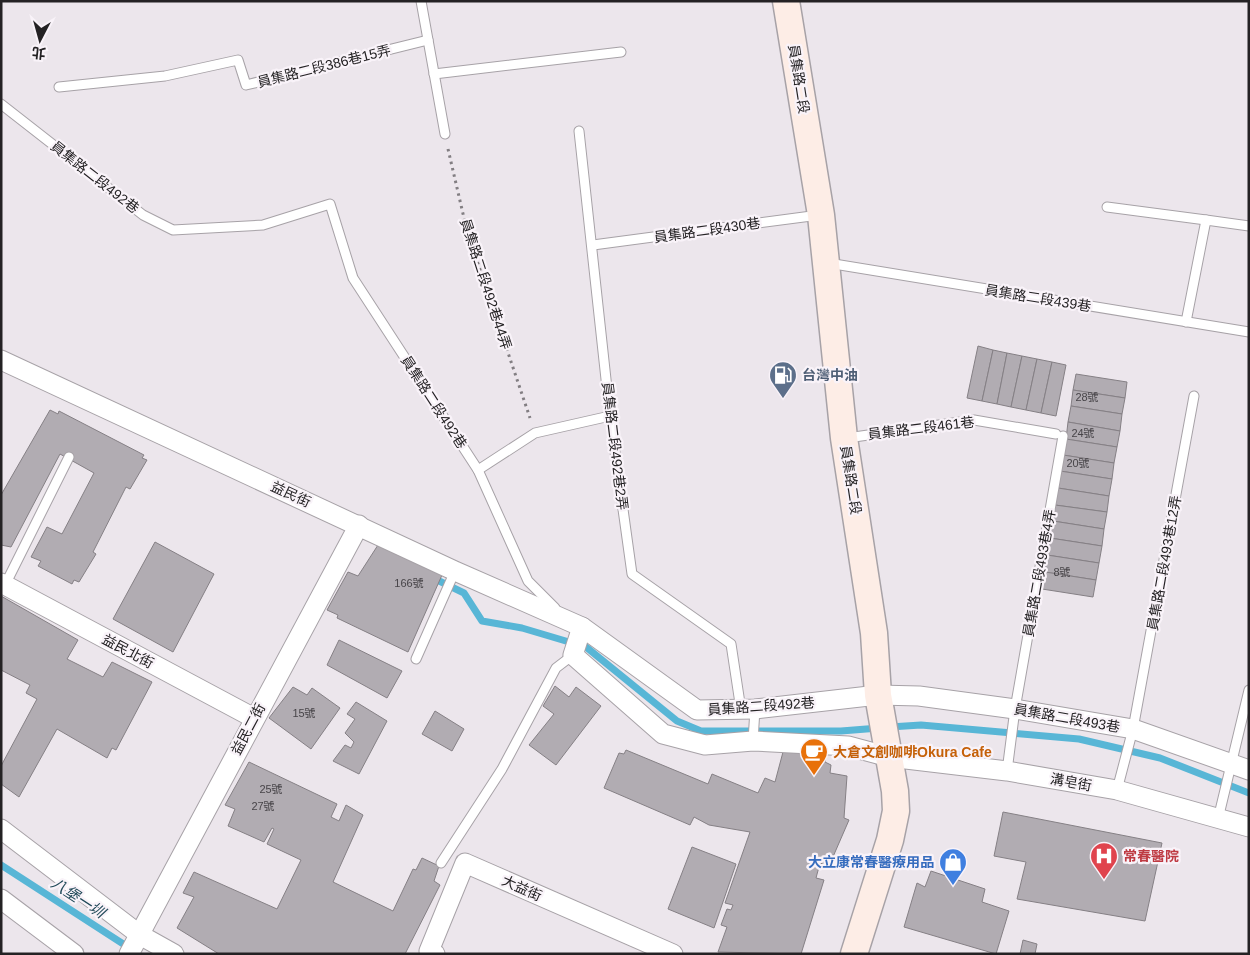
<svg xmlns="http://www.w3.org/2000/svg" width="1250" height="955" viewBox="0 0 1250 955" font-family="Arial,'Noto Sans TC',sans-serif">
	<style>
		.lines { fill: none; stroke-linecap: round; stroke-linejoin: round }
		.stream { stroke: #58b6d6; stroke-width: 7 }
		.building { fill: #b1acb2; stroke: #858085 }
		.service-casing { stroke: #a7a2a7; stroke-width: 11 }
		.minor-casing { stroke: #a7a2a7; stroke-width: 21 }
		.secondary-casing { stroke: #a7a2a7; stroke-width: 29 }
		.path { stroke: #827e82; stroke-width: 3; stroke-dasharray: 2.5 4; stroke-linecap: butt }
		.service { stroke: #fff; stroke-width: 9 }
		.minor { stroke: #fff; stroke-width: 19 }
		.secondary { stroke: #fdede6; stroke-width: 26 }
		.labels { text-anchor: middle; stroke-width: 4.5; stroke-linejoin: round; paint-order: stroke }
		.number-label { font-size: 11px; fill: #474448 }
		.street-label { font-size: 14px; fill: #242224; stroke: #f9f3f9 }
		.service-label { font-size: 14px; font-weight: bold; fill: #4e5e75; stroke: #f9f3f9; text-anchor: start }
		.food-label { font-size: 14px; font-weight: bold; fill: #c56008; stroke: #f9f3f9; text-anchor: start }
		.health-label { font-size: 14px; font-weight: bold; fill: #be3a42; stroke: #f9f3f9; text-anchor: start }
		.shop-label { font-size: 14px; font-weight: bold; fill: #366cbe; stroke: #f9f3f9; text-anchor: end }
		.water-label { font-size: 15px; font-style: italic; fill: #214a59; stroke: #f9f3f9 }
	</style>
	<rect width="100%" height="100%" fill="#ece6ec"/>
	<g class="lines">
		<g class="stream">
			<polyline points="433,578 464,593 482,621 522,628 586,647 677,721 701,731 841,731 879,728"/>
			<polyline points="890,727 921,725 1079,739 1160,758 1249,793"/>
			<polyline points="1,865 131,949"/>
		</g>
	</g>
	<g class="building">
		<polygon points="978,346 993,350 982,401 967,398"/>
		<polygon points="993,350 1007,353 997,404 982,401"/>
		<polygon points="1007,353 1022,356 1011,407 997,404"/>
		<polygon points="1022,356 1037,359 1026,410 1011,407"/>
		<polygon points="1037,359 1052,362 1041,413 1026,410"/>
		<polygon points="1052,362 1066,365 1056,416 1041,413"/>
		<polygon points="1076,374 1127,382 1125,398 1073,390"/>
		<polygon points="1073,390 1125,398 1122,414 1071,406"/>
		<polygon points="1071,406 1122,414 1120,431 1068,422"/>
		<polygon points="50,410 58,414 59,411 144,455 142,458 147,460 130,489 126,487 93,552 96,554 79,582 74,580 72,584 38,566 41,561 31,557 47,527 62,534 94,473 60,454 11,547 1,545 1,495"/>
		<polygon points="1068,422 1120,431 1117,447 1066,439"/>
		<polygon points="1066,439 1117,447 1114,463 1063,455"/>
		<polygon points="1063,455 1114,463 1112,479 1060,471"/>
		<polygon points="1060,471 1112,479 1109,496 1058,488"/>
		<polygon points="1058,488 1109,496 1107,512 1055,505"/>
		<polygon points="1055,505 1107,512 1104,529 1053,521"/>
		<polygon points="1053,521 1104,529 1102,546 1050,538"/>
		<polygon points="1050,538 1102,546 1099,563 1047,555"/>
		<polygon points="155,542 214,574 173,652 113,619"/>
		<polygon points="378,545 442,575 408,652 337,618 338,615 327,610 348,572 358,576"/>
		<polygon points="1047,555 1099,563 1096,580 1045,572"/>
		<polygon points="1045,572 1096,580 1093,597 1042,589"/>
		<polygon points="1,596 78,640 67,659 103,677 112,662 152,682 116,750 112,748 107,758 57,729 19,797 1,784 1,766 37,699 26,693 30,685 1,670"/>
		<polygon points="339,640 402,671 387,698 327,665"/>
		<polygon points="555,686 569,697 576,687 601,706 556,765 529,745 554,714 543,706"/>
		<polygon points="293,687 307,695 312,688 340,708 311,749 269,718"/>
		<polygon points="356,702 387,721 359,774 333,761 345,745 351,748 354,742 345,733 355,719 347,714"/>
		<polygon points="435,711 464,729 452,751 422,734"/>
		<polygon points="626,750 708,784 712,774 758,793 765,778 775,782 783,752 825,754 825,762 831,765 830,773 847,776 844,818 849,820 829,866 820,863 816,878 824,880 801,954 718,952 727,927 721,925 727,909 731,910 733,905 725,903 750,832 709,825 694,817 690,825 604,788 619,753 624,754"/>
		<polygon points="249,762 337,804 331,817 339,821 346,805 363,815 333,882 393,911 413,869 416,870 422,858 439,866 434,881 440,885 405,954 219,954 177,928 194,897 183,893 194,872 277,909 301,860 267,844 274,829 272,828 264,842 228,826 235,809 225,805"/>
		<polygon points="1003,812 1162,843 1145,921 1017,899 1026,862 994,856"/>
		<polygon points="692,847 736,864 714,928 668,909"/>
		<polygon points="931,871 985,889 982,902 1009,911 996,954 904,927 917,883 925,887"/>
		<polygon points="1023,940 1037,944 1035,954 1020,954"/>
	</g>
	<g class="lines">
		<g class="service-casing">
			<g id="service">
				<polyline points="421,1 445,134"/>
				<polyline points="434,74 621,52"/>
				<polyline points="59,87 165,76 238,60 246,85 428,40"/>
				<polyline points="1,104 143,215 173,230 263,225 330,204 353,278 478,470 528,581 555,608"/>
				<polyline points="579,131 610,416 632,574 731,644 741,710"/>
				<polyline points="1107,207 1206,220"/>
				<polyline points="593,245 819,215"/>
				<polyline points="828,263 1249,332"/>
				<polyline points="1186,322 1206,220 1249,226"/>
				<polyline points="847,438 974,420 1056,434"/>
				<polyline points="478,470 535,433 610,416"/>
				<polyline points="5,585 69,457"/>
				<polyline points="416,659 455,571"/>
				<polyline points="753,741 755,709"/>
				<polyline points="1007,771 1015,709 1063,436"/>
				<polyline points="1117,790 1133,729 1194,396"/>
				<polyline points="1218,819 1249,690"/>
				<polyline points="441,863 502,769 556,668 573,655"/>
			</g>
		</g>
		<g class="minor-casing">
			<g id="minor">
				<polyline points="1,360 455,571 582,627 697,710 755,709 878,695 919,696 1015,709 1133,729 1249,770"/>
				<polyline points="1,583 254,718"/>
				<polyline points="582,627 573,655 663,734 705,745 753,741 848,746 889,757 1007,771 1117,790 1249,827"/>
				<polyline points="1,829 140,935 174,954"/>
				<polyline points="1,899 74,954"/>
				<polyline points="129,954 359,525"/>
				<polyline points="435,954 429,951 465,863 673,954"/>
			</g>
		</g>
		<g class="secondary-casing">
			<polyline id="secondary" points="786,1 821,215 844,438 874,633 878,695 895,791 896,811 890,840 854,954"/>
		</g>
		<polyline class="path" points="448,149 467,231 530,418"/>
		<use href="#service" class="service"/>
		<use href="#minor" class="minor"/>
		<use href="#secondary" class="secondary"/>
	</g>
	<defs>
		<g id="fuel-pin" transform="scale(1.4375)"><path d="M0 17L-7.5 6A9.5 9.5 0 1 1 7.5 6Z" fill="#5c6f8a" stroke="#f9f3f9"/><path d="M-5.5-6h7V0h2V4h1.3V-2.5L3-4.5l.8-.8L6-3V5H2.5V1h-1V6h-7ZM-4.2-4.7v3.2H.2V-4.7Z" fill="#fff"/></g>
		<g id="cafe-pin" transform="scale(1.4375)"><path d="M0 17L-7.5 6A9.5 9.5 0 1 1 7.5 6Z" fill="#e8710a" stroke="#f9f3f9"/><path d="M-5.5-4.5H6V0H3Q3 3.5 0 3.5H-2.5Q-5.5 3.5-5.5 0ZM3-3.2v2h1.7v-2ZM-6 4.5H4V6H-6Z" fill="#fff"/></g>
		<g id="hospital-pin" transform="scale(1.4375)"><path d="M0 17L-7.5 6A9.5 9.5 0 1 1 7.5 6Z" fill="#e0444e" stroke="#f9f3f9"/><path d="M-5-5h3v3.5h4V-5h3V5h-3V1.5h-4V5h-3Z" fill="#fff"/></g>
		<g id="shop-pin" transform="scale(1.4375)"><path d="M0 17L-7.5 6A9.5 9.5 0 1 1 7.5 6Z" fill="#3f7fe0" stroke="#f9f3f9"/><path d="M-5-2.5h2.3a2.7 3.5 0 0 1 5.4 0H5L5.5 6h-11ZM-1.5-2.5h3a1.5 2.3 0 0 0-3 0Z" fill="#fff"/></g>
	</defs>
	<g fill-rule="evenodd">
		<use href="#fuel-pin" x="783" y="375"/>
		<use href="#cafe-pin" x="814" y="752"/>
		<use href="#hospital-pin" x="1104" y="856"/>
		<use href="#shop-pin" x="953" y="862"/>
	</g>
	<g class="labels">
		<g class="number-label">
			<text x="1087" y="401">28號</text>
			<text x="1083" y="437">24號</text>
			<text x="1078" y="467">20號</text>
			<text x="1062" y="576">8號</text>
			<text x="409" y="587">166號</text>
			<text x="304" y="717">15號</text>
			<text x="271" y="793">25號</text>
			<text x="263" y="810">27號</text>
		</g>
		<g class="street-label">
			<text transform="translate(324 66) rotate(-14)" y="5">員集路二段386巷15弄</text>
			<text transform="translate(799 79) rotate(81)" y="5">員集路二段</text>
			<text transform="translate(95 177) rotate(38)" y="5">員集路二段492巷</text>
			<text transform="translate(707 230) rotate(-8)" y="5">員集路二段430巷</text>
			<text transform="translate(486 284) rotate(72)" y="5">員集路二段492巷44弄</text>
			<text transform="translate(1038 298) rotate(9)" y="5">員集路二段439巷</text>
			<text transform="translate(434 402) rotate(57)" y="5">員集路二段492巷</text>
			<text transform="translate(921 428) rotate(-7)" y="5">員集路二段461巷</text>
			<text transform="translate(615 446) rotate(83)" y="5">員集路二段492巷2弄</text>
			<text transform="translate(851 480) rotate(81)" y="5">員集路二段</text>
			<text transform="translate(291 494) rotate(25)" y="5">益民街</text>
			<text transform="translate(1164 563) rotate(-80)" y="5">員集路二段493巷12弄</text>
			<text transform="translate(1039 573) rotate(-80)" y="5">員集路二段493巷4弄</text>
			<text transform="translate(128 651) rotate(28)" y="5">益民北街</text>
			<text transform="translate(761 706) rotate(-4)" y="5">員集路二段492巷</text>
			<text transform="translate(1067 718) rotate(10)" y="5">員集路二段493巷</text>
			<text transform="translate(248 729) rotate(-62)" y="5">益民二街</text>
			<text transform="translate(1071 782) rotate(10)" y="5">溝皂街</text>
			<text transform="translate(522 888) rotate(24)" y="5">大益街</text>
		</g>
		<g class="service-label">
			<text x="802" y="380">台灣中油</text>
		</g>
		<g class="food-label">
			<text x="833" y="757">大倉文創咖啡Okura Cafe</text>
		</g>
		<g class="health-label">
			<text x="1123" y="861">常春醫院</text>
		</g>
		<g class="shop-label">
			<text x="934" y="867">大立康常春醫療用品</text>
		</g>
		<g class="water-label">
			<text transform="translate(78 898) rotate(33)" y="5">八堡一圳</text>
		</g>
	</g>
	<rect width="1250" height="955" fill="none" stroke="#242224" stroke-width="5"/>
	<g transform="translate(40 40) rotate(186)" stroke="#f9f3f9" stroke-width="4" paint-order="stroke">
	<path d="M0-4L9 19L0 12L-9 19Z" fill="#242224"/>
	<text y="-8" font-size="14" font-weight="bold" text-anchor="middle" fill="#242224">北</text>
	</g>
</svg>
